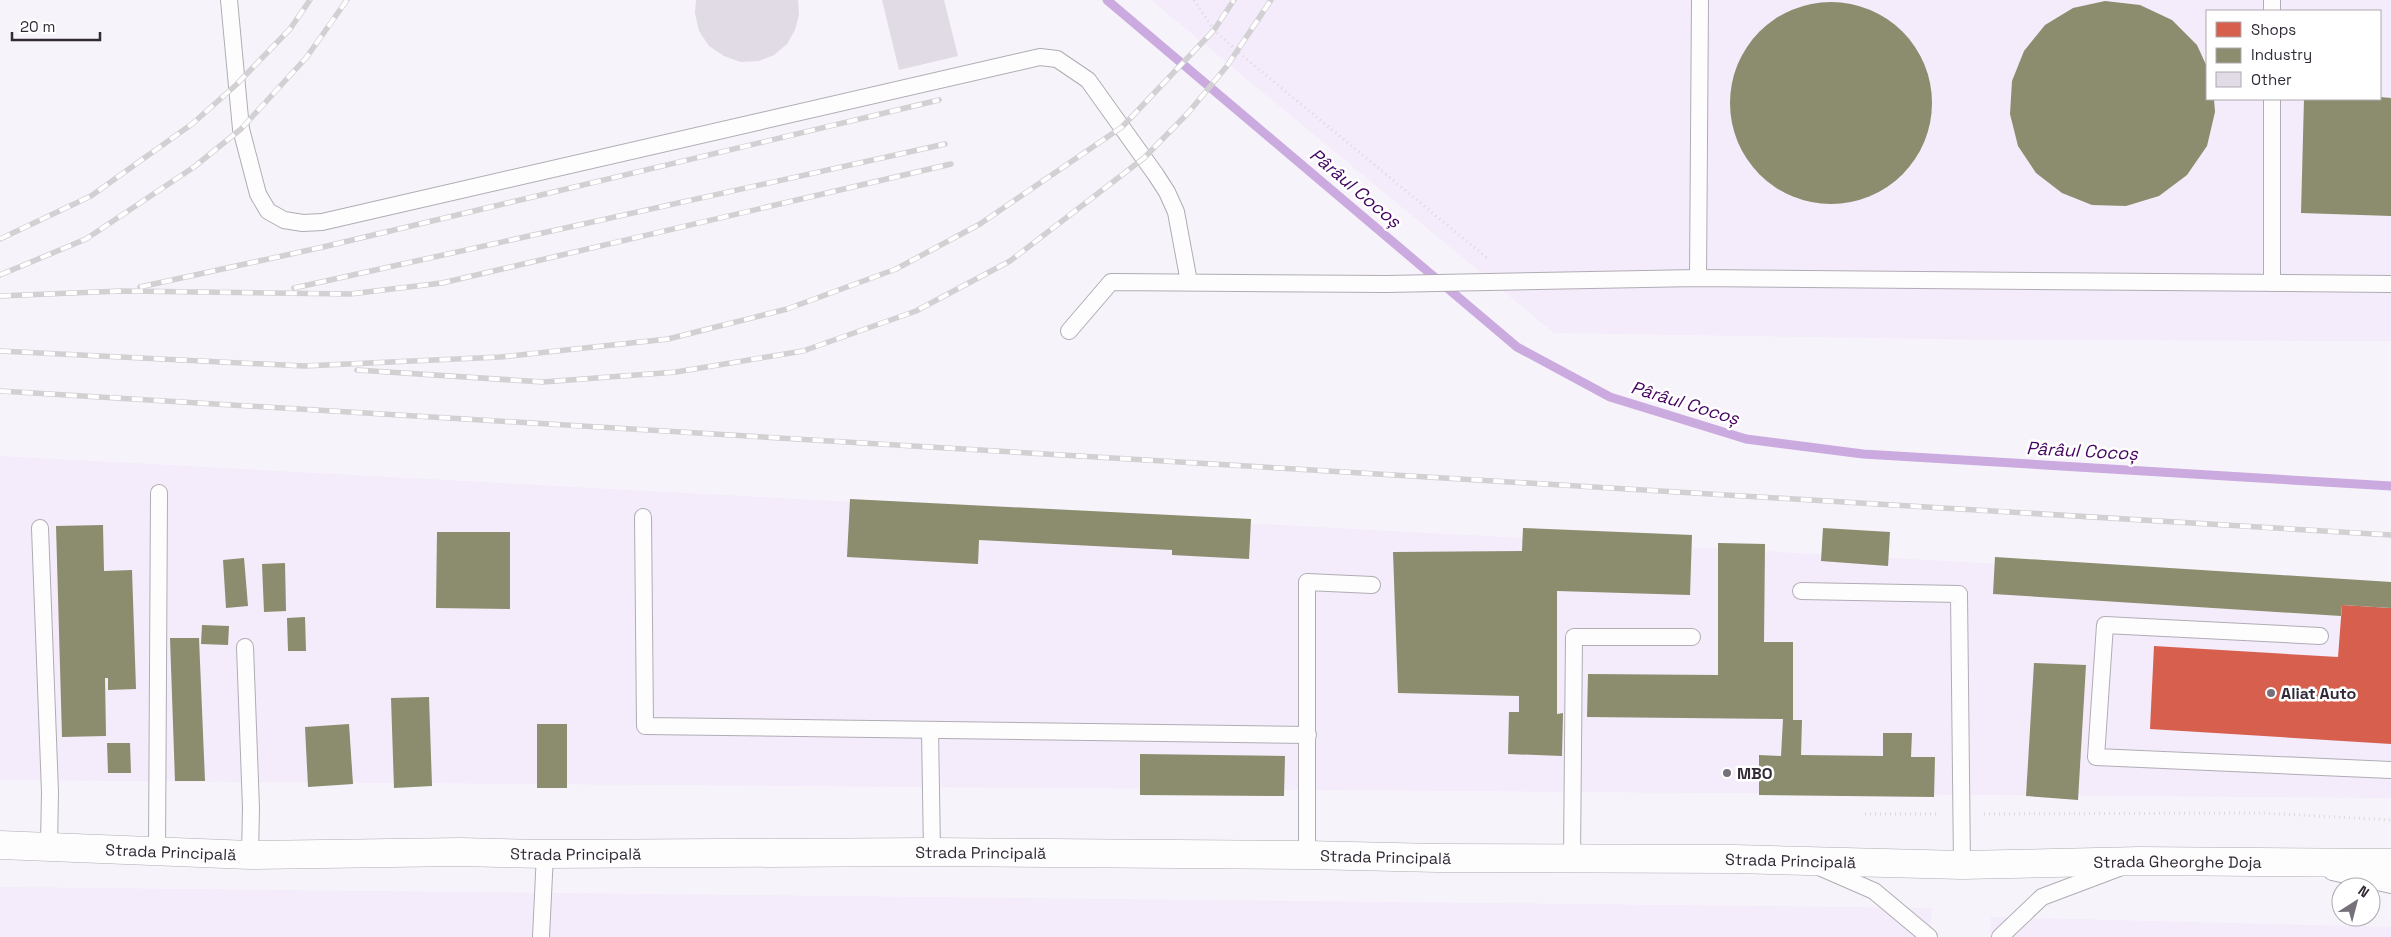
<svg xmlns="http://www.w3.org/2000/svg" width="2391" height="937" viewBox="0 0 2391 937" font-family="'Space Grotesk',sans-serif">
	<style>
		.built { fill: #f4ebfb; fill-rule: evenodd }
		.shops { fill: #d6604d }
		.industry { fill: #8c8c6e }
		.lines { fill: none; stroke-linecap: round; stroke-linejoin: round }
		.stream { stroke: #caaadf; stroke-width: 9 }
		.building { fill: #e1dbe5 }
		.lane-casing { stroke: #b0acb4; stroke-width: 18 }
		.primary-casing { stroke: #b0acb4; stroke-width: 29 }
		.path { stroke: #dcdadc; stroke-width: 3; stroke-dasharray: 1 4; stroke-linecap: butt }
		.lane { stroke: #fefdfe; stroke-width: 16 }
		.primary { stroke: #fefdfe; stroke-width: 28 }
		.rail-casing { stroke: #d2d0d3; stroke-width: 5.5 }
		.rail { stroke: #fff; stroke-width: 4; stroke-dasharray: 11; stroke-linecap: butt }
		.poi-dot { fill: #76707b; stroke: #fff; stroke-width: 2 }
		.labels { text-anchor: middle; stroke-width: 5; stroke-linejoin: round; paint-order: stroke }
		.poi-label { font-size: 16px; font-weight: bold; fill: #312a36; stroke: #fff; text-anchor: start }
		.street-label { font-size: 16px; fill: #312a36; stroke: #fff }
		.water-label { font-size: 18px; font-style: italic; fill: #450561; stroke: #fff }
	</style>
	<rect width="100%" height="100%" fill="#f7f3fa"/>
	<g class="built">
		<path d="M1151 0H2391V341L1999 340 1554 333ZM2207 11H2380V99H2207Z"/>
		<polygon points="0,456 2391,585 2391,798 0,780"/>
		<polygon points="0,887 1932,908 1930,937 0,937"/>
		<polygon points="1991,917 2391,927 2391,937 1990,937"/>
	</g>
	<polygon class="shops" points="2342,605 2391,608 2391,744 2150,729 2154,646 2338,657"/>
	<g class="industry">
		<polygon points="2105,1 2140,5 2172,20 2197,45 2207,67 2207,99 2214,99 2215,112 2207,146 2187,175 2159,196 2126,206 2092,205 2062,193 2036,173 2018,146 2010,114 2012,81 2024,51 2045,25 2073,8"/>
		<circle cx="1831" cy="103" r="101"/>
		<polygon points="2380,97 2391,98 2391,216 2301,213 2304,99"/>
		<polygon points="850,499 1251,519 1249,559 1172,555 1172,550 979,540 978,564 847,557"/>
		<polygon points="103,525 104,571 132,570 136,689 108,690 108,678 105,678 106,736 62,737 56,526"/>
		<polygon points="1523,528 1692,535 1690,595 1557,591 1557,714 1563,713 1562,756 1508,754 1509,712 1519,712 1519,696 1398,693 1393,552 1522,551"/>
		<polygon points="1823,528 1890,532 1888,566 1821,561"/>
		<polygon points="437,532 510,532 510,609 436,608"/>
		<polygon points="1718,543 1765,544 1764,642 1793,642 1793,720 1802,720 1801,755 1883,756 1883,733 1912,733 1911,757 1935,757 1934,797 1759,795 1759,755 1781,756 1783,719 1587,717 1588,674 1718,675"/>
		<polygon points="1995,557 2391,582 2391,608 2342,605 2341,616 1993,594"/>
		<polygon points="244,558 248,606 226,608 223,560"/>
		<polygon points="285,563 286,611 264,612 262,564"/>
		<polygon points="305,617 306,651 288,651 287,618"/>
		<polygon points="202,625 229,626 228,645 201,644"/>
		<polygon points="170,638 199,638 205,781 175,781"/>
		<polygon points="2034,663 2086,665 2078,800 2026,796"/>
		<polygon points="429,697 432,786 394,788 391,698"/>
		<polygon points="349,724 353,784 308,787 305,727"/>
		<rect x="537" y="724" width="30" height="64"/>
		<polygon points="107,743 130,743 131,773 108,773"/>
		<polygon points="1140,754 1285,756 1284,796 1140,795"/>
	</g>
	<g class="lines">
		<polyline class="stream" points="1107,0 1517,347 1610,397 1746,439 1863,454 2391,486"/>
	</g>
	<g class="building">
		<polygon points="696,0 798,0 799,15 795,30 787,44 774,55 759,61 741,62 724,56 709,46 699,31 695,13"/>
		<polygon points="882,0 944,0 958,56 899,70"/>
	</g>
	<g class="lines">
		<g class="lane-casing">
			<g id="lane">
				<polyline points="229,0 241,129 258,194 268,211 284,220 303,223 322,222 1040,57 1057,59 1088,80 1156,175 1167,192 1176,212 1189,282"/>
				<polyline points="2272,11 2272,0"/>
				<polyline points="1698,278 1700,0"/>
				<polyline points="2272,283 2272,99"/>
				<polyline points="1069,331 1111,282 1386,284 1698,278 2391,284"/>
				<polyline points="643,517 645,726 1308,735"/>
				<polyline points="40,528 50,792 49,845"/>
				<polyline points="1801,591 1959,594 1962,865"/>
				<polyline points="2320,636 2105,625 2096,757 2391,770"/>
				<polyline points="245,647 251,808 250,855"/>
				<polyline points="930,730 932,852"/>
				<polyline points="157,851 159,493"/>
				<polyline points="1307,855 1307,582 1372,585"/>
				<polyline points="1572,857 1574,637 1692,637"/>
				<polyline points="1819,867 1874,891 1929,937"/>
				<polyline points="2332,872 2391,885"/>
				<polyline points="541,937 545,854"/>
				<polyline points="2000,937 2042,897 2119,868"/>
			</g>
		</g>
		<g class="primary-casing">
			<g id="primary">
				<path id="s1" d="M0 845 250 855 460 852 545 854 932 852 1307 855 1438 858 1735 859 1962 865 2140 861 2391 863"/>
			</g>
		</g>
		<g class="path">
			<polyline points="1194,0 1214,30 1238,52 1487,258"/>
			<polyline points="1865,814 1938,814"/>
			<polyline points="1984,814 2261,813 2391,820"/>
		</g>
		<use href="#lane" class="lane"/>
		<use href="#primary" class="primary"/>
		<g class="rail-casing">
			<g id="rail">
				<polyline points="0,239 91,196 192,124 236,85 290,29 310,0"/>
				<polyline points="0,275 86,239 194,167 241,129 306,58 347,0"/>
				<polyline points="140,287 323,247 939,100"/>
				<polyline points="294,288 945,144"/>
				<polyline points="0,296 121,291 350,294 442,283 951,164"/>
				<polyline points="0,351 304,366 500,357 668,339 787,309 896,269 980,224 1122,127 1214,30 1234,0"/>
				<polyline points="357,370 543,382 676,372 803,351 916,311 1010,261 1144,158 1188,113 1227,66 1271,0"/>
				<polyline points="0,391 2391,535"/>
			</g>
		</g>
		<use href="#rail" class="rail"/>
	</g>
	<g class="poi-dot">
		<circle cx="2271" cy="693" r="5"/>
		<circle cx="1727" cy="773" r="5"/>
	</g>
	<g class="labels">
		<g class="poi-label">
			<text x="2281" y="699">Aliat Auto</text>
			<text x="1737" y="779">MBO</text>
		</g>
		<g class="street-label">
			<text dy="6" stroke="none"><textPath href="#s1" startOffset="171">Strada Principală</textPath></text>
			<text dy="6" stroke="none"><textPath href="#s1" startOffset="576">Strada Principală</textPath></text>
			<text dy="6" stroke="none"><textPath href="#s1" startOffset="981">Strada Principală</textPath></text>
			<text dy="6" stroke="none"><textPath href="#s1" startOffset="1386">Strada Principală</textPath></text>
			<text dy="6" stroke="none"><textPath href="#s1" startOffset="1791">Strada Principală</textPath></text>
			<text dy="6" stroke="none"><textPath href="#s1" startOffset="2178">Strada Gheorghe Doja</textPath></text>
		</g>
		<g class="water-label">
			<text transform="translate(1355 188) rotate(40)" y="6">Pârâul Cocoș</text>
			<text transform="translate(1685 403) rotate(17)" y="6">Pârâul Cocoș</text>
			<text transform="translate(2082 451) rotate(3)" y="6">Pârâul Cocoș</text>
		</g>
	</g>
	<rect x="2206" y="10" width="175" height="90" fill="#ffffff" stroke="#adaaaf"/>
	<rect x="2216" y="22" width="25" height="15" fill="#d6604d" stroke="#adaaaf"/>
	<text x="2251" y="35" font-size="15" fill="#312a36">Shops</text>
	<rect x="2216" y="48" width="25" height="15" fill="#8c8c6e" stroke="#adaaaf"/>
	<text x="2251" y="60" font-size="15" fill="#312a36">Industry</text>
	<rect x="2216" y="72" width="25" height="15" fill="#e1dbe5" stroke="#adaaaf"/>
	<text x="2251" y="85" font-size="15" fill="#312a36">Other</text>
	<g transform="translate(2356 902) rotate(36)"><circle r="24" fill="#ffffff" stroke="#adaaaf"/>
	<path d="M0-4L9 19L0 12L-9 19Z" fill="#76707b"/>
	<text y="-8" font-size="14" font-weight="bold" text-anchor="middle" fill="#312a36">N</text>
	</g>
	<path d="M12 32v8h88v-8" fill="none" stroke="#312a36" stroke-width="2.5"/>
	<text x="20" y="32" font-size="15" fill="#312a36" stroke="#ffffff" stroke-width="4" paint-order="stroke">20 m</text>
</svg>
